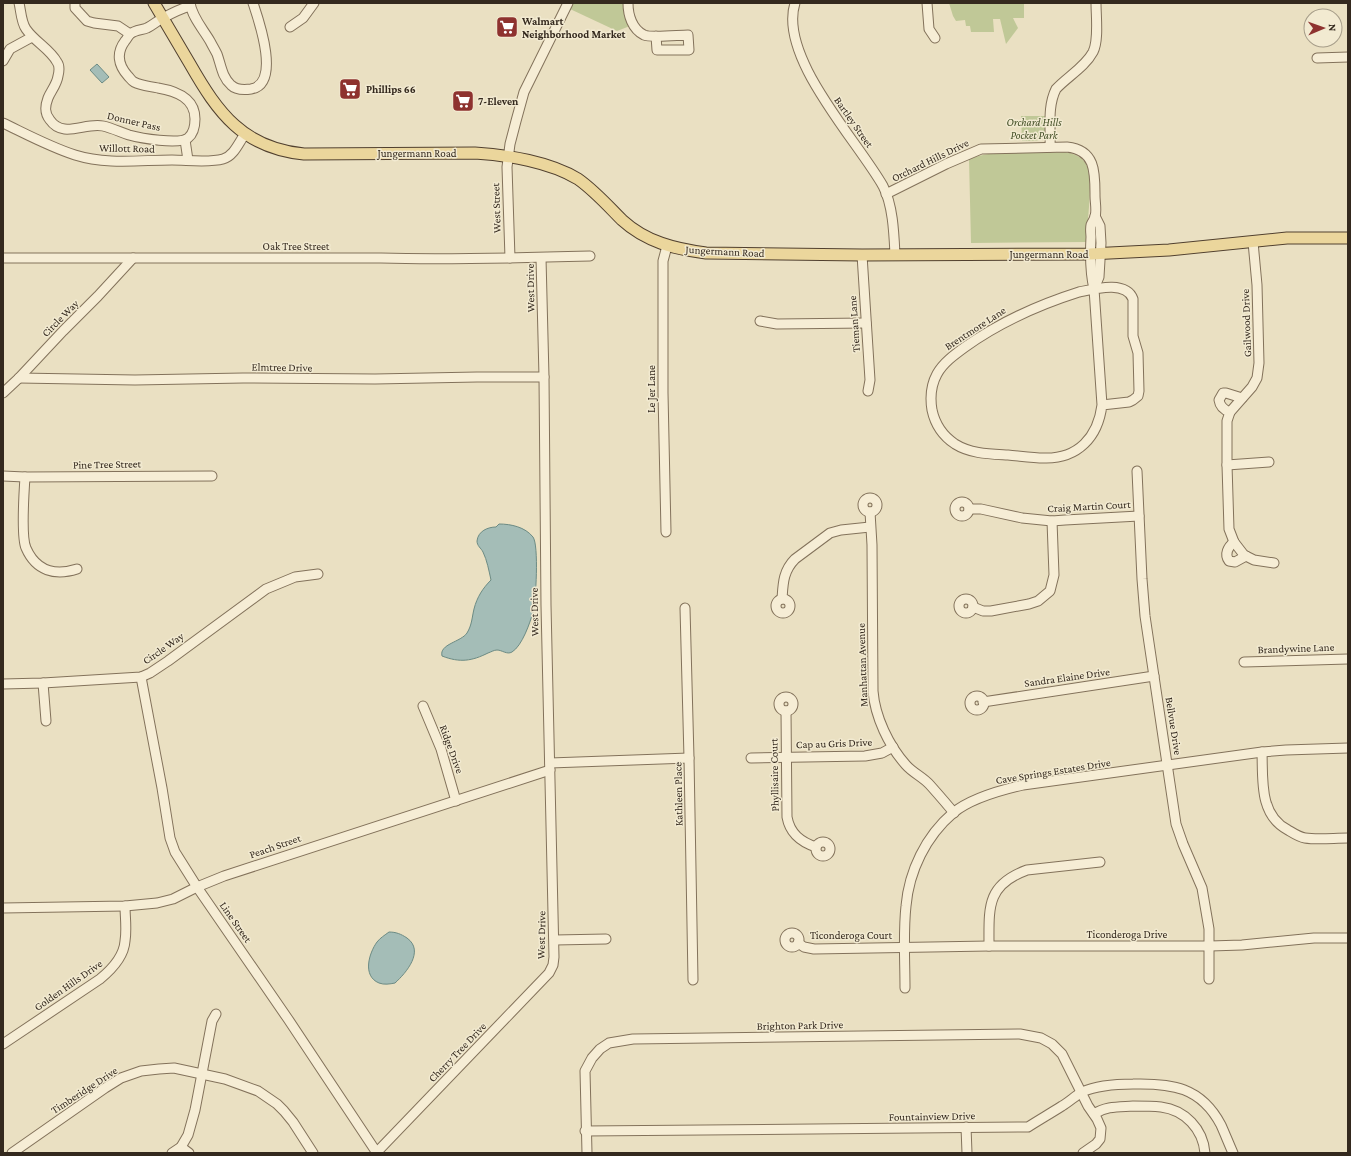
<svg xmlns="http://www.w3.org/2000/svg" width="1351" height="1156" viewBox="0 0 1351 1156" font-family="'Crimson Pro',serif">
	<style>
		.green { fill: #c0c897 }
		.water { fill: #a4bdb7; stroke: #6c8b84 }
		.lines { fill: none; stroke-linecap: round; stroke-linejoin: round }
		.minor-casing { stroke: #83725b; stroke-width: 11 }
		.major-casing { stroke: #51402f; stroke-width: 13 }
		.minor { stroke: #f6edd5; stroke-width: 9 }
		.major { stroke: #ebd69c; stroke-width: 11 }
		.labels { text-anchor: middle; stroke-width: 3; stroke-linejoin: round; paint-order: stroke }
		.poi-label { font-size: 11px; font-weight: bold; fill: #34291e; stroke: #f2ead1; text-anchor: start }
		.street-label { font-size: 11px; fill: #34291e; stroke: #f2ead1 }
		.park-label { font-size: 11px; font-style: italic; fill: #434f26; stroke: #f2ead1 }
	</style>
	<rect width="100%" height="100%" fill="#eae0c2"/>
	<g class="green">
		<polygon points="573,3 625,3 630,26 617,31 570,9"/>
		<polygon points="949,3 1024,3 1024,18 1013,18 1018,28 1006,44 1000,19 993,19 994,32 971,32 970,26 966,26 965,20 956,21 953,16"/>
		<path d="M1021 116H1046C1046 141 1048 141 1022 141Z"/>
		<path d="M1065 152C1074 154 1081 156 1086 164 1094 177 1087 225 1086 242L971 243 969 159C994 149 1036 153 1065 152Z"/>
	</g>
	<g class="water">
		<polygon points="97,64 109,77 102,83 90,70"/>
		<path d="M499 524C511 524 525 527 533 537 539 545 536 601 533 612 530 623 522 646 512 652 507 655 502 650 497 650 494 650 491 652 488 653 472 661 460 663 442 656 439 644 461 642 467 633 472 625 472 617 474 609 477 597 483 588 491 580 489 571 487 560 483 552 481 548 477 546 477 541 478 531 488 527 496 527Z"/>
		<path d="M389 932C396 932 401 934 407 938 425 951 406 973 395 983 390 984 384 985 379 983 362 976 369 953 377 942 380 938 385 935 389 932Z"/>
	</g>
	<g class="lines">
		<g class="minor-casing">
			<g id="minor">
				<path d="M19 3C21 11 21 22 26 29 35 42 50 49 57 62 60 66 59 72 58 76 57 84 51 91 48 98 45 106 44 113 50 120 63 139 85 122 103 126 112 128 120 132 129 135 140 138 179 145 188 138 193 134 195 126 195 119 195 98 176 91 158 88 149 86 142 86 134 82 132 81 130 78 128 76 118 65 116 53 125 41 127 39 128 36 130 34 135 30 142 30 147 28 153 25 157 21 163 18 172 13 180 9 190 6"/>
				<polyline points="75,3 75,8 87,21 94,23 118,26 130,34"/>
				<path d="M190 3C192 17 203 29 210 41 212 45 215 50 217 54 221 65 222 77 231 85 236 90 244 90 251 89 281 84 259 21 253 3"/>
				<path d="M628 3C628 15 632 29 644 35 651 38 679 35 688 35L689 50H657L656 36"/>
				<path d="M795 3C778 57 857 140 883 186 893 205 894 234 895 255"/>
				<polyline points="927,3 929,29 935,38"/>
				<polyline points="290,27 303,18 314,3"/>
				<polyline points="1317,58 1348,57"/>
				<polyline points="3,61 10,49 32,37"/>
				<path d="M3 123C26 134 50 147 75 155 107 165 140 160 172 160 187 160 209 163 223 159 234 156 239 142 245 134"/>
				<polyline points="185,140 188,160"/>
				<path d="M1050 147C1051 128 1047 107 1056 89 1067 77 1085 67 1093 52 1099 40 1096 17 1096 3"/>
				<path d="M886 194 946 164 981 149 1067 147C1096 150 1095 173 1095 196 1095 202 1097 211 1095 217 1094 220 1092 222 1091 225 1090 229 1091 234 1091 237 1090 255 1090 272 1094 289L1102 405C1098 437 1078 459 1044 458 1032 458 1020 456 1008 455 990 454 971 454 955 444 943 436 935 424 932 410 930 398 931 385 937 374 943 363 954 355 965 347 1000 322 1038 305 1079 292 1094 289 1126 280 1133 299V336L1138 353 1139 391 1138 396 1133 400 1129 402 1102 405"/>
				<polyline points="1253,242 1257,285 1259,363 1257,378 1252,387 1230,412 1227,421 1227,465 1229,529 1234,542 1244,555 1254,560 1274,563"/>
				<polyline points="862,255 870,380 868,391"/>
				<path d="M3 258H381C450 260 520 258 590 256"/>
				<polyline points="510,258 507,167 510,144 516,121 524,92 568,3"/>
				<polyline points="1094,289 1099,277 1101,243 1100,226 1095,216"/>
				<polyline points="760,321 777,324 866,323"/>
				<polyline points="19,378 135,380 243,378 375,379 477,377 544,377"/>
				<polyline points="3,393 19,378 63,331 98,296 133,258"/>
				<path d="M1230 412C1224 410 1220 407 1219 400L1223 393H1226L1242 398"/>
				<polyline points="1227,465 1269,462"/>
				<polyline points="1137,471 1142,579 1145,616 1176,824 1183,844 1202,888 1209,929 1209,979"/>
				<polyline points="3,476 25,477 212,476"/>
				<path d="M25 477C24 492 21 537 26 548 36 571 55 576 77 569"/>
				<circle cx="870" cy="505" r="7"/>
				<circle cx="962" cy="509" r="7"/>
				<polyline points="969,509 981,509 1022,518 1052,521 1065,520 1139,516"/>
				<path d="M870 512 872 545 873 691C875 717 889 746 906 765 913 773 923 777 930 785 938 794 946 803 954 813"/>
				<polyline points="666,532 663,393 663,261 667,246"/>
				<path d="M1234 542C1228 547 1224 554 1229 561L1235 562 1246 556"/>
				<path d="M782 599C783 584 783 571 795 559L830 533 841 530 870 527"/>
				<circle cx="966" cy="606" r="7"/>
				<circle cx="783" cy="606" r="7"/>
				<polyline points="973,607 983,611 991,611 1029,604 1038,601 1050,591 1054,575 1052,521"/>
				<polyline points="685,608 689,758 693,980"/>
				<polyline points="1244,662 1348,659"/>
				<polyline points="141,677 162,788 170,838 175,852 197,887 288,1019 377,1153"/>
				<polyline points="43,683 46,721"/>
				<polyline points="3,684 43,683 141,677 150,673 168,661 266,589 295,577 318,574"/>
				<circle cx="977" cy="703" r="7"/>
				<circle cx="786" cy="704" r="7"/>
				<polyline points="983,702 1154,676"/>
				<polyline points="423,706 441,749 456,801"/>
				<path d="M786 711 787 817C790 834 801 842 816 847"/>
				<path d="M1262 752C1263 780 1259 815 1288 830 1293 833 1299 837 1305 838 1318 840 1334 838 1348 838"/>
				<polyline points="751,758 865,756 882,753 893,747"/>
				<polyline points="550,763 689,758"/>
				<circle cx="823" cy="849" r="7"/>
				<polyline points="3,908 125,906 157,903 173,899 197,887 224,876 550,770"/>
				<circle cx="792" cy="940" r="7"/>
				<polyline points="555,940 606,939"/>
				<polyline points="798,943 804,947 814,949 989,946 1210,946 1242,945 1314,938 1348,938"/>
				<path d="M989 946C989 908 986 885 1027 870L1100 862"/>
				<path d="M905 988C905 961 903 933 906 906 909 871 926 836 953 813 971 798 1001 790 1023 785L1262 752 1286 750 1348 748"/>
				<path d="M3 1044 100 979C111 970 124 956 125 941 127 929 125 917 125 906"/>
				<path d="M1094 1114C1106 1106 1119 1107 1133 1106 1142 1106 1152 1106 1161 1107 1185 1110 1203 1129 1205 1153"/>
				<polyline points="966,1127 967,1153"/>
				<path d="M585 1131 1028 1127C1039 1120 1051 1113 1062 1106 1069 1102 1075 1096 1082 1092 1098 1085 1116 1084 1133 1084 1172 1083 1201 1087 1221 1125 1225 1134 1229 1144 1233 1153"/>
				<polyline points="181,1147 189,1153"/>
				<polyline points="12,1153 105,1088 121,1078 141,1071 159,1069 174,1068 225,1079 258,1091 277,1104 284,1111 293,1122 313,1153"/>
				<polyline points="172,1153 181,1147 188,1135 195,1110 212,1021 216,1014"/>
				<polyline points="376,1153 549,973 553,965 554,957 546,605 544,377 541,258"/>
				<polyline points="587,1153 585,1071 592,1058 600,1049 609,1043 633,1039 1020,1034 1041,1038 1052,1044 1062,1054 1088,1106 1097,1119 1101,1128 1100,1139 1096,1144 1083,1153"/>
			</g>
		</g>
		<g class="major-casing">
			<path id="major" d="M154 3C166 23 178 44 190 64 218 113 243 148 304 154L475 153C508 155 550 162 578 179 595 191 608 206 622 220 646 242 675 249 706 253L862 255 1090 254 1169 250 1287 238H1348"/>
		</g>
		<use href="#minor" class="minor"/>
		<use href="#major" class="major"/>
	</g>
	<defs>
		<g id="supermarket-square" transform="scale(1.15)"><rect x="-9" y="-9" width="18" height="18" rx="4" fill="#8e322f" stroke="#f2ead1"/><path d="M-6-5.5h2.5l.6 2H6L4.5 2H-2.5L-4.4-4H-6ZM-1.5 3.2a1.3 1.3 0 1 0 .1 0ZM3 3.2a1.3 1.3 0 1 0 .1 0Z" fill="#fff"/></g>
	</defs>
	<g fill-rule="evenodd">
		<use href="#supermarket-square" x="507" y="27"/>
		<use href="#supermarket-square" x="350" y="89"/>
		<use href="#supermarket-square" x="463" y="101"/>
	</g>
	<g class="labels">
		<g class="poi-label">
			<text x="522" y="25">Walmart<tspan x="522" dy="13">Neighborhood Market</tspan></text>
			<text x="366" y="93">Phillips 66</text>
			<text x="478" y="105">7-Eleven</text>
		</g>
		<g class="street-label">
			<text transform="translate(134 121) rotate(13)" y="4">Donner Pass</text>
			<text transform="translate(854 122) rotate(55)" y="4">Bartley Street</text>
			<text transform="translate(127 148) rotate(1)" y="4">Willott Road</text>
			<text x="417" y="157">Jungermann Road</text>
			<text transform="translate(930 160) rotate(-26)" y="4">Orchard Hills Drive</text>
			<text transform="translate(496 208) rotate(-92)" y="4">West Street</text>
			<text x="296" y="250">Oak Tree Street</text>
			<text transform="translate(725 251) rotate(3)" y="4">Jungermann Road</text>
			<text x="1049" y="258">Jungermann Road</text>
			<text transform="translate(530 288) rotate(-91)" y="4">West Drive</text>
			<text transform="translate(60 318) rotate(-45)" y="4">Circle Way</text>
			<text transform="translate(1246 323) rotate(-92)" y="4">Gailwood Drive</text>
			<text transform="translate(854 324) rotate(-94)" y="4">Tieman Lane</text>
			<text transform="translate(975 328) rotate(-33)" y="4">Brentmore Lane</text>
			<text transform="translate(282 367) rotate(1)" y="4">Elmtree Drive</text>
			<text transform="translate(651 389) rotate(-90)" y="4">Le Jer Lane</text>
			<text transform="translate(107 464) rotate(-1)" y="4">Pine Tree Street</text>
			<text transform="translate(1089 506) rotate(-3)" y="4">Craig Martin Court</text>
			<text transform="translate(534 612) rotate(-91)" y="4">West Drive</text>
			<text transform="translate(163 648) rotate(-35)" y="4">Circle Way</text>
			<text transform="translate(1296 648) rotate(-2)" y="4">Brandywine Lane</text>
			<text transform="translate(862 665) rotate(-92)" y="4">Manhattan Avenue</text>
			<text transform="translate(1067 677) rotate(-8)" y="4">Sandra Elaine Drive</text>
			<text transform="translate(1174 726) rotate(81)" y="4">Bellvue Drive</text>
			<text transform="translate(834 743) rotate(-2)" y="4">Cap au Gris Drive</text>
			<text transform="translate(452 749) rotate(70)" y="4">Ridge Drive</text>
			<text transform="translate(1053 771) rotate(-9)" y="4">Cave Springs Estates Drive</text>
			<text transform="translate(774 775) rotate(-91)" y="4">Phyllisaire Court</text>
			<text transform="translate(678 794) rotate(-91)" y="4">Kathleen Place</text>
			<text transform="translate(275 846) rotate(-19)" y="4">Peach Street</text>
			<text transform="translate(236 922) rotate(55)" y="4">Line Street</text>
			<text x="1127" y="938">Ticonderoga Drive</text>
			<text transform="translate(541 935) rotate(-89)" y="4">West Drive</text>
			<text x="851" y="939">Ticonderoga Court</text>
			<text transform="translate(68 985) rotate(-35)" y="4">Golden Hills Drive</text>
			<text transform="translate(800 1025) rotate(-1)" y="4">Brighton Park Drive</text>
			<text transform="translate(457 1052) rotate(-46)" y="4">Cherry Tree Drive</text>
			<text transform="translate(84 1090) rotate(-33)" y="4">Timberidge Drive</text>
			<text transform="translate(932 1116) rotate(-1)" y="4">Fountainview Drive</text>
		</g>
		<g class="park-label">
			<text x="1034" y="126">Orchard Hills<tspan x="1034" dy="13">Pocket Park</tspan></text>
		</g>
	</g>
	<rect width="1351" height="1156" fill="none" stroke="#34291e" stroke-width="8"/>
	<g transform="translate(1323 28) rotate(88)"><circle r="19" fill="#f2ead1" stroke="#a69d89"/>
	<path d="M0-3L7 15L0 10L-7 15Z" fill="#8e322f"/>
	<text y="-6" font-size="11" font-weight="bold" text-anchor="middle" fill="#34291e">N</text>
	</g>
</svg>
